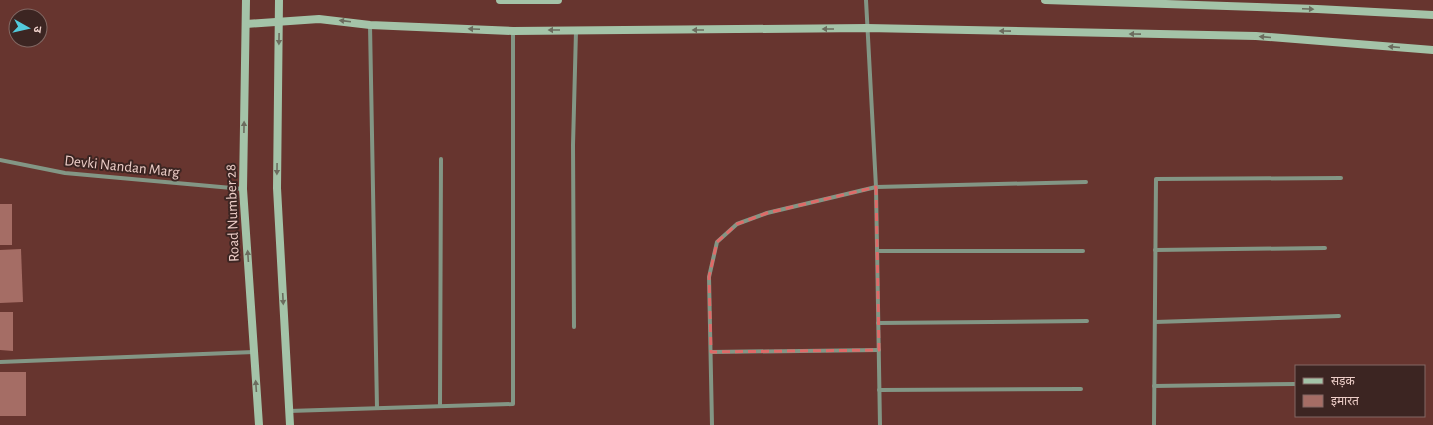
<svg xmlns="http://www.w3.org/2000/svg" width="1433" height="425" viewBox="0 0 1433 425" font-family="'Alegreya Sans','Noto Sans Devanagari',sans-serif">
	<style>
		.building { fill: #a56d65 }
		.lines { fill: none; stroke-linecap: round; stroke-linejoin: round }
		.street { stroke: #839685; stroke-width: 4 }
		.secondary { stroke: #a4c3a8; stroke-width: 8 }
		.oneway { fill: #6b6c5e }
		.marked { fill: none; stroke: #df6a68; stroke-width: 3; stroke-dasharray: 8 5; stroke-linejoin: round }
		.labels { text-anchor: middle; stroke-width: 4; stroke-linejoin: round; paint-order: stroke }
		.street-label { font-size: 15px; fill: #edcec8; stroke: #3c2522 }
	</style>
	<rect width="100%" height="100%" fill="#67352f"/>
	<g class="building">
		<rect x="0" y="204" width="12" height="41"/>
		<polygon points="21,249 23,302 0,303 0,250"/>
		<polygon points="0,312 13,312 13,351 0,350"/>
		<rect x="0" y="372" width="26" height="44"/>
	</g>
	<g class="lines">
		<g class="street">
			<polyline points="866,0 876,187 880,425"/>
			<polyline points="370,25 377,408"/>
			<polyline points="0,160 65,173 243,189"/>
			<polyline points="1155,250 1325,248"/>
			<polyline points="877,251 1083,251"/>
			<polyline points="1155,322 1339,316"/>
			<polyline points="878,323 1087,321"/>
			<polyline points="574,327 573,145 576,31"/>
			<polyline points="711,352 879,350"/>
			<polyline points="0,362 254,352"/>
			<polyline points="1154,386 1296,384"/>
			<polyline points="879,390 1081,389"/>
			<polyline points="440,406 441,159"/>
			<polyline points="289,411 513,404 513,31"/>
			<polyline points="712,425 709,277 717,242 737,224 767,213 876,187 1086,182"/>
			<polyline points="1154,425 1156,179 1341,178"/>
		</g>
		<g class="secondary">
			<polyline points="246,0 243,189 259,425"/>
			<polyline points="279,0 277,188 290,425"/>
			<polyline points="500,0 558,0"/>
			<polyline points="1045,0 1317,9 1433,15"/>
			<polyline points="246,24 319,19 370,25 513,31 867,28 1256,36 1433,50"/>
		</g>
	</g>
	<defs><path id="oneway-solid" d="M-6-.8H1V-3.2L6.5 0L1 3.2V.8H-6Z"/></defs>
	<g class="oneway">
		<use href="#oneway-solid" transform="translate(1308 9) rotate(2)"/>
		<use href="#oneway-solid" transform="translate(345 21) rotate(-173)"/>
		<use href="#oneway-solid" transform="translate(474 29) rotate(-178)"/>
		<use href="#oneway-solid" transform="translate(828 29) rotate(180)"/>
		<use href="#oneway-solid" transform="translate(554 30) rotate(180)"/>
		<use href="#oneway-solid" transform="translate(698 30) rotate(180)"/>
		<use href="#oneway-solid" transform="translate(1005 31) rotate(-179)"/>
		<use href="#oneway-solid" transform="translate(1135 34) rotate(-179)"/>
		<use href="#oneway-solid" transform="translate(1265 37) rotate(-175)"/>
		<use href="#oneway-solid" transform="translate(279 39) rotate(91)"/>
		<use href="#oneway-solid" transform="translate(1394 47) rotate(-175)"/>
		<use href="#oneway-solid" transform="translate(244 127) rotate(-89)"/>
		<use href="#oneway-solid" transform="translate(277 169) rotate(91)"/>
		<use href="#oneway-solid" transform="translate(248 256) rotate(-94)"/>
		<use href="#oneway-solid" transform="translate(283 299) rotate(87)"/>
		<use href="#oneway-solid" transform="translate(256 386) rotate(-94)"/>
	</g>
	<path class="marked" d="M876 187 879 350 711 352 709 277 717 242 737 224 767 213Z"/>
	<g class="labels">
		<g class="street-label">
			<text transform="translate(122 166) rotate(6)" y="5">Devki Nandan Marg</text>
			<text transform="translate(232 213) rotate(-92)" y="5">Road Number 28</text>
		</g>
	</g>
	<rect x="1295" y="365" width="130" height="52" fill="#3c2522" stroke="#836964"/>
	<rect x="1303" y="378" width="20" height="6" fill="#a4c3a8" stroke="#836964"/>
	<text x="1331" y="385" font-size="12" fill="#edcec8">सड़क</text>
	<rect x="1303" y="395" width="20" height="12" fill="#a56d65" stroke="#836964"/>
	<text x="1331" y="405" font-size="12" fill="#edcec8">इमारत</text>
	<g transform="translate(28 28) rotate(98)"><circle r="19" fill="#3c2522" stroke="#836964"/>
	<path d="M0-3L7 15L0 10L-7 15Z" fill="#53cadc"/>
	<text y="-6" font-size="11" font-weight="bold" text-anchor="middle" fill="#edcec8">उ</text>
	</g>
</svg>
